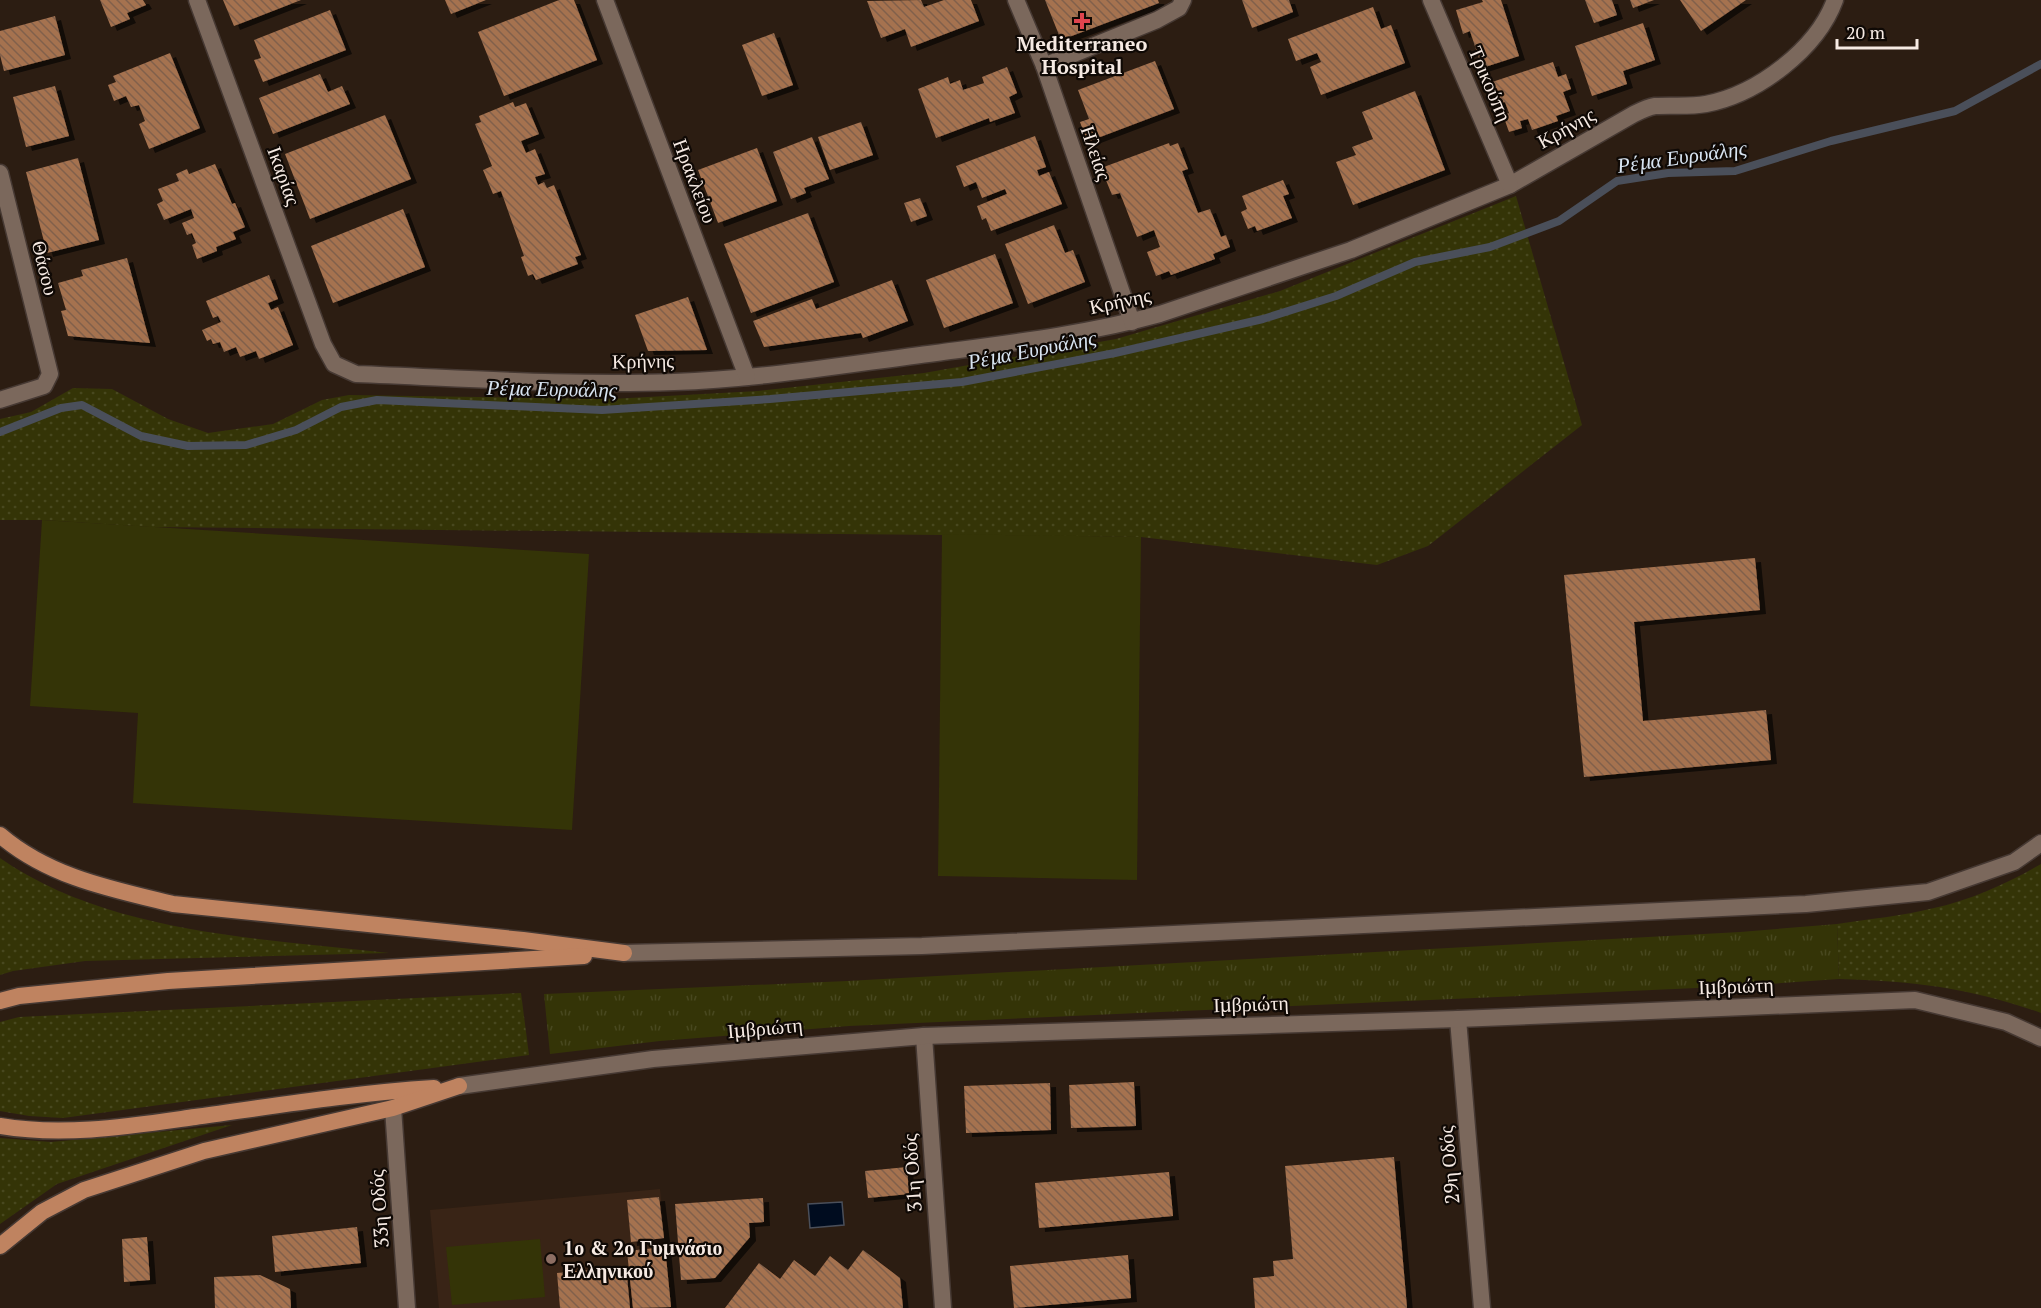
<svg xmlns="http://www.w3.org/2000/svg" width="2041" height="1308" viewBox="0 0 2041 1308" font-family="'PT Serif',serif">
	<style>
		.built { fill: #392416 }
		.grass { fill: url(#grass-dots) }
		.park { fill: url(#park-tufts) }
		.pitch { fill: #343407 }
		.water { fill: #000c1f; stroke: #4a4f5a; stroke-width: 1.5 }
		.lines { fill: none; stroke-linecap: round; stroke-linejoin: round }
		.stream { stroke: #4a4f5a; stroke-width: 8 }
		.building { fill: url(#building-back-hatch); filter: url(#shadow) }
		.minor-casing { stroke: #463933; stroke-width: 19 }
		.tertiary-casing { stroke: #463933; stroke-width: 19 }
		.primary-casing { stroke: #463933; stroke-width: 19 }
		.minor { stroke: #7b685c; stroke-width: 16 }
		.tertiary { stroke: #7b685c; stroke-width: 16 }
		.primary { stroke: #bf8360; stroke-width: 16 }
		.health-dot { fill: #e0444e; stroke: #0f0905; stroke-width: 2 }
		.education-dot { fill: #8d6e63; stroke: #0f0905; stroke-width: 2 }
		.labels { text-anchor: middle; stroke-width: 4.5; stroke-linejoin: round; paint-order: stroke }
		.poi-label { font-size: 20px; font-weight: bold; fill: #f6eae3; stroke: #0f0905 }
		.street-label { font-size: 20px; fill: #f6eae3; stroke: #0f0905 }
		.water-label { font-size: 21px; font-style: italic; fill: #d8e4f1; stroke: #0f0905 }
	</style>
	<defs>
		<pattern id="grass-dots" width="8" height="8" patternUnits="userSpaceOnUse" patternTransform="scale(1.5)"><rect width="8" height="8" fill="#343407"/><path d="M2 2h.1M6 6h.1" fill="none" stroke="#48481f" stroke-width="1.8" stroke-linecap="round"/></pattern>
		<pattern id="park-tufts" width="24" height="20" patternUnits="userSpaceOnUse" patternTransform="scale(1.5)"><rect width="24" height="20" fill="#343407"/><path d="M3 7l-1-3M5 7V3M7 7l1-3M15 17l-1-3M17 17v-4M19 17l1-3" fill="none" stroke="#48481f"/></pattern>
		<pattern id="building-back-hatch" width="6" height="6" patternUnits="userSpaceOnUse" patternTransform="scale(1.5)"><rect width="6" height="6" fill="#a5724f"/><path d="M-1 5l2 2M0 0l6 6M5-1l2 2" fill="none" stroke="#81604b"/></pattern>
		<filter id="shadow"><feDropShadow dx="6" dy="4" stdDeviation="0" flood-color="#0009"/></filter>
	</defs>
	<rect width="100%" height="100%" fill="#2c1d12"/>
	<polygon class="built" points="660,1189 671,1308 439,1308 430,1210"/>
	<g class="grass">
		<polygon points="1516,196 1582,425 1428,546 1377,565 1141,537 150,527 42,520 0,520 0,419 31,412 73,388 112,389 168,419 208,433 273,424 322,400 349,395 611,399 758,391 924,373 1116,339 1280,291"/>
		<path d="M0 858C109 934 261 938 389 953L85 961 13 971 0 975Z"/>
		<path d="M2041 864V1013C1971 988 1913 981 1839 979L1837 924C1869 919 1902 916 1934 908 1971 900 2008 883 2041 864Z"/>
		<polygon points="521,993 529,1055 63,1118 29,1116 0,1111 0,1022 19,1017"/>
		<polygon points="232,1125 57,1184 0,1224 0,1138 51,1142"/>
	</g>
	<polygon class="park" points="1837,924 1839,979 1741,986 849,1026 660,1041 550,1054 544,994 847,981 1740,932"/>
	<g class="pitch">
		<polygon points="42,520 589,554 572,830 133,803 138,713 30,706"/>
		<polygon points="942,534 1141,537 1137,880 938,876"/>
		<polygon points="540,1239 545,1297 452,1305 446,1247"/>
	</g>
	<polygon class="water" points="842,1202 844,1225 810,1228 808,1204"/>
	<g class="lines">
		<polyline class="stream" points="0,432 61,408 82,405 141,436 188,446 246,445 296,430 341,407 377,400 602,410 770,399 962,382 1115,353 1263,319 1336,296 1415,262 1490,247 1559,221 1617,181 1668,173 1735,171 1831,141 1955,111 2041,64"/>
	</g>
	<g class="building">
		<polygon points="100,0 143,0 146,5 127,13 130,19 111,27"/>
		<polygon points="223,0 301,0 234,26"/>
		<polygon points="445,0 486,0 451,14"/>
		<polygon points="559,0 574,0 597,60 504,96 478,32"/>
		<polygon points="921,0 924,7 944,0 971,0 979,21 911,47 905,29 881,38 867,1"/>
		<polygon points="1045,0 1158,0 1159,3 1061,40"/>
		<polygon points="1242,0 1289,0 1293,12 1252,28"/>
		<polygon points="1482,0 1501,0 1519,56 1482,68 1470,31 1463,34 1456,10 1483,2"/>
		<polygon points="1585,0 1612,0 1617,15 1594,23"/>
		<polygon points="1630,0 1654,0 1633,8"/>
		<polygon points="1680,0 1746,0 1701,31"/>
		<polygon points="1373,7 1381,29 1391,25 1405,63 1321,95 1310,67 1321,62 1317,53 1296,61 1288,39"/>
		<polygon points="330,10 346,50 263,82 254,60 261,58 254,40"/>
		<polygon points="55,16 65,55 4,71 0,55 0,31"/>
		<polygon points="1643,23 1655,60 1623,71 1627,84 1592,96 1575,46"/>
		<polygon points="774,33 793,85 762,96 742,45"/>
		<polygon points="170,53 200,128 149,149 139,124 145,121 139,105 131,107 126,96 114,101 108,85 116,82 113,76"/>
		<polygon points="1155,61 1174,109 1087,142 1080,122 1089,119 1078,90"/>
		<polygon points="1553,62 1558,77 1566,74 1571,89 1563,92 1570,111 1556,116 1558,121 1532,130 1528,119 1520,121 1522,128 1509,132 1503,115 1509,113 1505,102 1497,105 1489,83"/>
		<polygon points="1007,67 1017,93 1009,97 1015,113 990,122 989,118 936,138 918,89 948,77 950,84 960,80 963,90 984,83 982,77"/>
		<polygon points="320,74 328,92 342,86 350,104 273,134 259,98"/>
		<polygon points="55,86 69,136 26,147 13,97"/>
		<polygon points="1415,91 1445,170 1353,205 1336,162 1356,155 1352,147 1373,139 1362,112"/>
		<polygon points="513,102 515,107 526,103 539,134 521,141 526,153 535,149 545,174 535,177 538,185 544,182 547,188 554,185 581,255 575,257 578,264 536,280 533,274 528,276 521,257 524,256 501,191 493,194 483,170 492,166 475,124 481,122 479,116"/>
		<polygon points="385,115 411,179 310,219 285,154"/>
		<polygon points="861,122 873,155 830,170 818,137"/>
		<polygon points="1035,136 1046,167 1037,170 1039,176 1049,172 1062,204 991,231 986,218 982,220 977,206 1007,194 1005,189 982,198 976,182 964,187 956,166"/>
		<polygon points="812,137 829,179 804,188 806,193 791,199 773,152"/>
		<polygon points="1169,143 1170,146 1178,143 1188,169 1182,171 1198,213 1210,209 1221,237 1226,235 1230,247 1213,254 1215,259 1171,275 1169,271 1156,276 1147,252 1160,247 1154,230 1137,237 1120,193 1112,195 1101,168"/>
		<polygon points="757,148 777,201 718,223 698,170"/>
		<polygon points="78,158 99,240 47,253 26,172"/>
		<polygon points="215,164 232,204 235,203 245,227 233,232 236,239 216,247 217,251 197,259 192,245 196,243 192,233 187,235 182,223 194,218 191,209 164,220 157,204 163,201 158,189 179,181 176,174 187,169 189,174"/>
		<polygon points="1283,180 1289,194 1283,196 1292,218 1257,231 1255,226 1248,229 1241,212 1247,209 1242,196"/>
		<polygon points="920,198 927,216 911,222 904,203"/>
		<polygon points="403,209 425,267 333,303 311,246"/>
		<polygon points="808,213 834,282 751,313 724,244"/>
		<polygon points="1054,225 1065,253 1073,250 1085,282 1028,304 1005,244"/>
		<polygon points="995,254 1013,303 944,328 926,280"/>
		<polygon points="127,258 150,343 68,336 61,311 66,310 58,283 83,276 81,270"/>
		<polygon points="269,275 278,299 268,303 271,310 278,307 293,345 259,359 256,351 240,357 236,347 224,352 220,342 213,344 211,339 207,341 202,330 221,322 218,316 213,318 206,301"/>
		<polygon points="892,280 908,321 863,338 861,333 764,347 753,321 812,299 816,309"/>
		<polygon points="688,297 707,350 648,351 635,315"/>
		<polygon points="1755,558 1760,610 1634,622 1643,721 1766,710 1771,760 1584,777 1564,575"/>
		<polygon points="1134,1082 1136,1126 1071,1128 1069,1085"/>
		<polygon points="1050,1083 1051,1130 966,1133 964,1086"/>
		<polygon points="1394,1157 1407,1308 1255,1308 1253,1278 1274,1276 1273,1261 1293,1259 1285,1166"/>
		<polygon points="907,1167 909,1194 868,1198 865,1171"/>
		<polygon points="1169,1172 1173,1216 1039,1228 1035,1183"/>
		<polygon points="659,1197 664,1238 631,1242 627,1200"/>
		<polygon points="763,1198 764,1222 749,1223 750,1237 715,1278 681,1280 675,1204"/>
		<polygon points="357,1227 361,1263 275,1272 272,1236"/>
		<polygon points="147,1237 150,1280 124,1282 122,1239"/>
		<polygon points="665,1247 671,1307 633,1308 627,1251"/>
		<polygon points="863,1250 900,1278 903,1308 725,1308 759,1263 780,1279 794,1260 815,1276 830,1256 848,1270"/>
		<polygon points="1128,1255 1131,1298 1014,1308 1010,1266"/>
		<polygon points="626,1266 630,1308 560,1308 557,1273"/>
		<polygon points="260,1275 290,1289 291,1308 215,1308 214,1277"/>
	</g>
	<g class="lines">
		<g class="minor-casing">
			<g id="minor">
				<path d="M197 0 323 344 334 364 356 374C462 378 568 386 674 382 762 379 849 364 936 353 1011 343 1087 334 1160 314L1351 250 1510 185 1634 114C1640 111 1648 107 1655 106 1672 105 1689 107 1706 104 1758 94 1817 49 1835 0"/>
				<polyline points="605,0 747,377"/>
				<polyline points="1016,0 1044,66 1132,322"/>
				<polyline points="1431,0 1510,185"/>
				<polyline points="1044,66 1157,20 1179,8 1183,0"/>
				<polyline points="0,173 50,374 44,386 0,400"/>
				<polyline points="1458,1019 1482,1308"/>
				<polyline points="924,1036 943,1308"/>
				<polyline points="393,1108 407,1308"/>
			</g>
		</g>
		<g class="tertiary-casing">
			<g id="tertiary">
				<polyline points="624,953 922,946 1806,904 1928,892 2014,862 2041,843"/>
				<polyline points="459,1086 653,1059 924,1036 1458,1019 1915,1000 2006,1022 2041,1038"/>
			</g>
		</g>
		<g class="primary-casing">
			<g id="primary">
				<path d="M0 835C49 877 111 889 173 904L523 940 624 953"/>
				<polyline points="0,1001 19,996 168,981 584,956"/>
				<path d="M0 1126C64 1137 131 1126 195 1117 274 1106 354 1093 434 1088"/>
				<polyline points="0,1246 42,1212 84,1190 204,1151 393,1108 459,1086"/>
			</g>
		</g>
		<use href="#minor" class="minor"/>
		<use href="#tertiary" class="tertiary"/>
		<use href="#primary" class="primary"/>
	</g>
	<path class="health-dot" d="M1079 12h6v6h6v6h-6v6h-6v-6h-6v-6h6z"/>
	<circle class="education-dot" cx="551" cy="1259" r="6"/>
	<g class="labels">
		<g class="poi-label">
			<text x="1082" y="51">Mediterraneo<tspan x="1082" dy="23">Hospital</tspan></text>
			<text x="563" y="1255" text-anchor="start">1ο &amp; 2ο Γυμνάσιο<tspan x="563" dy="23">Ελληνικού</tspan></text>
		</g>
		<g class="street-label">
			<text transform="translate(1490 84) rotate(67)" y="7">Τρικούπη</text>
			<text transform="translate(1566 128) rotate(-29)" y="7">Κρήνης</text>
			<text transform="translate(1096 153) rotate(71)" y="7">Ηλείας</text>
			<text transform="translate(284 176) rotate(70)" y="7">Ικαρίας</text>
			<text transform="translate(695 181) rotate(69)" y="7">Ηρακλείου</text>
			<text transform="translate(45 268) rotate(76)" y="7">Θάσου</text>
			<text transform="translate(1120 301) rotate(-12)" y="7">Κρήνης</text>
			<text transform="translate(643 361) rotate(-1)" y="7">Κρήνης</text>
			<text transform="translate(1736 986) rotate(-2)" y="7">Ιμβριώτη</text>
			<text transform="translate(1251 1004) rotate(-2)" y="7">Ιμβριώτη</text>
			<text transform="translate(765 1028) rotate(-5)" y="7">Ιμβριώτη</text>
			<text transform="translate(1449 1165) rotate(-95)" y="7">29η Οδός</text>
			<text transform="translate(912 1173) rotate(-94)" y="7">31η Οδός</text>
			<text transform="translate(379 1209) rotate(-94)" y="7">33η Οδός</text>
		</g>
		<g class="water-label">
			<text transform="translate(1682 157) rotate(-8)" y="7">Ρέμα Ευρυάλης</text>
			<text transform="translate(1032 350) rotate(-11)" y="7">Ρέμα Ευρυάλης</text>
			<text transform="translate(552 389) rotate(1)" y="7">Ρέμα Ευρυάλης</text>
		</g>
	</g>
	<path d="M1837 39v9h80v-9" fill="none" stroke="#f6eae3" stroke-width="3"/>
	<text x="1846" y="39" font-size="18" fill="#f6eae3" stroke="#0f0905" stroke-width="4.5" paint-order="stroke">20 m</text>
</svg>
